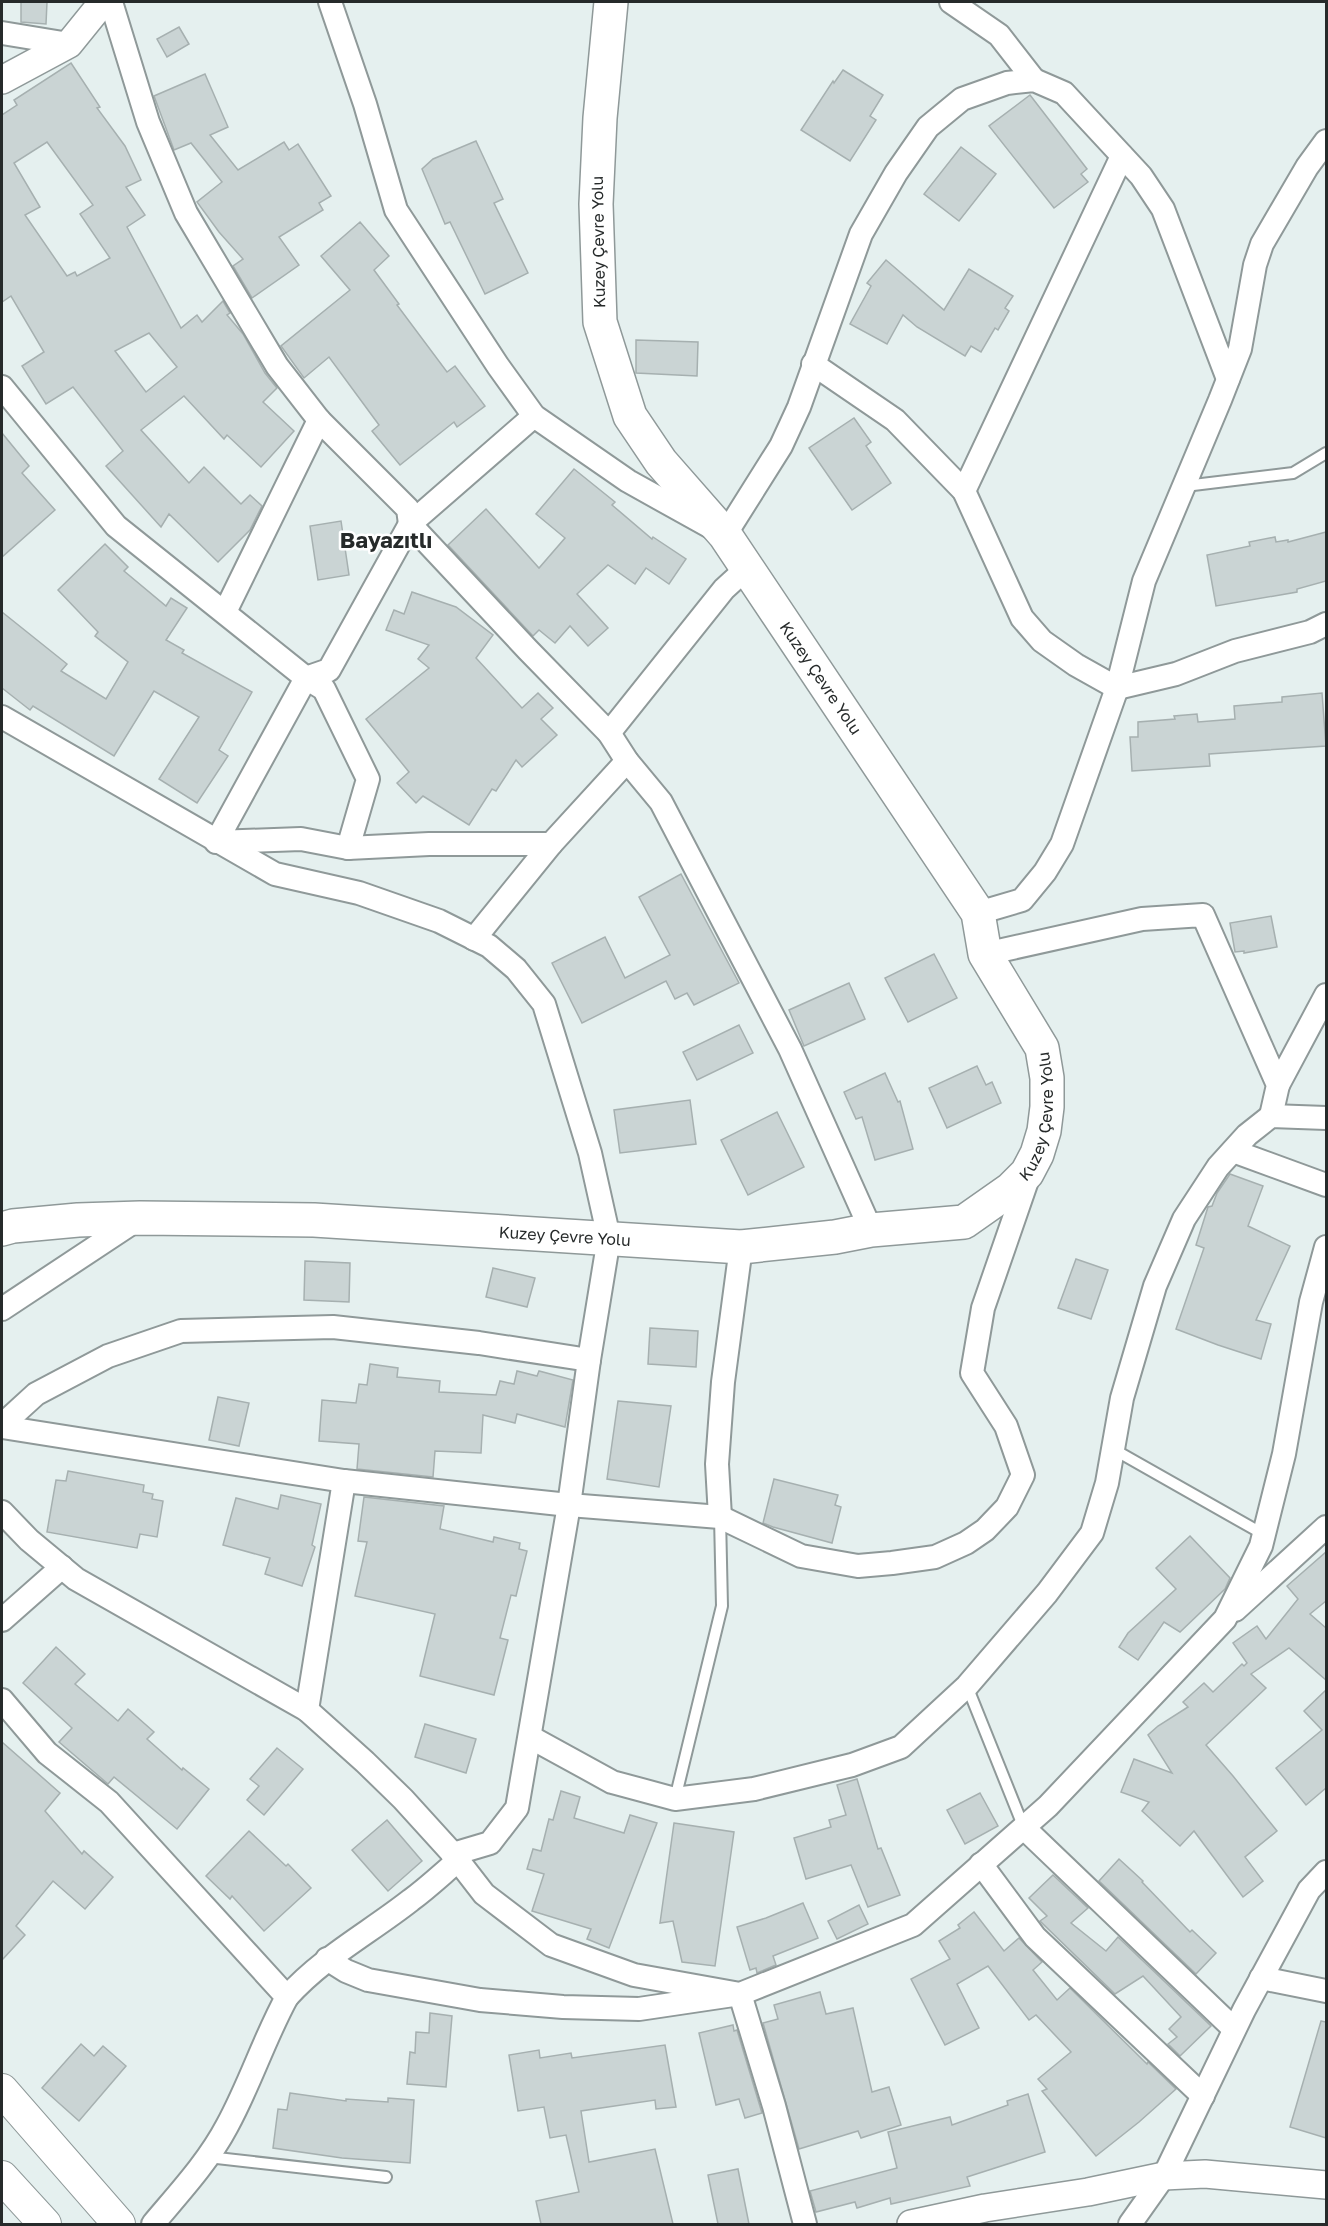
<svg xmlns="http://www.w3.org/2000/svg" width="1328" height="2226" viewBox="0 0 1328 2226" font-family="'Golos Text',sans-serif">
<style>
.building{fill:#cad4d4;stroke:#a6b0b0;stroke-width:1.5;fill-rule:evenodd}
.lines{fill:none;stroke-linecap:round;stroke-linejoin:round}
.service-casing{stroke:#8f9999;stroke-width:14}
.minor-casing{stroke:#8f9999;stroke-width:26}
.tertiary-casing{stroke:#8f9999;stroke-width:30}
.secondary-casing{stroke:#8f9999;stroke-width:34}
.primary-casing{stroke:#8f9999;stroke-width:36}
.service{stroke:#fff;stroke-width:10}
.minor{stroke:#fff;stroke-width:22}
.tertiary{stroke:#fff;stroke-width:27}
.secondary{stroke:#fff;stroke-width:32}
.primary{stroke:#fff;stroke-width:33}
.labels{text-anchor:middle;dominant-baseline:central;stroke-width:5;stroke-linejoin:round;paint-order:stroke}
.street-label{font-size:16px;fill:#262a2a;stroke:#fff}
.district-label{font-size:22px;font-weight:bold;fill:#262a2a;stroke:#fff}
</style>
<rect width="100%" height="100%" fill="#e5f0ef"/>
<!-- building -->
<g class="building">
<path d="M 21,2 L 47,2 L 46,24 L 21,22 Z"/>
<path d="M 179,27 L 189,44 L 167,57 L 157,39 Z"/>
<path d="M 71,63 L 100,107 L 97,108 L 125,146 L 141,180 L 126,187 L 145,215 L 127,227 L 181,328 L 197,315 L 202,322 L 223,301 L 230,313 L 227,315 L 243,334 L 265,373 L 277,388 L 263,402 L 294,431 L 261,467 L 227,435 L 224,439 L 184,396 L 141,430 L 189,483 L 204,467 L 241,504 L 250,495 L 262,506 L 250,530 L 218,562 L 169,514 L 161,527 L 106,466 L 123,451 L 73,387 L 46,404 L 22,366 L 44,352 L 11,296 L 2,302 L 2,115 L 17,105 L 14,100 ZM 47,142 L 93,205 L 80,214 L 110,258 L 77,276 L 75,272 L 67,276 L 25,215 L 40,207 L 14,163 ZM 149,333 L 177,367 L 146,392 L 115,351 Z"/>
<path d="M 843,70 L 883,95 L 870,116 L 876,120 L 850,161 L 801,130 L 833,81 L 834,83 Z"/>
<path d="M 205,74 L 228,127 L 210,135 L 238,170 L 284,142 L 289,150 L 298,144 L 331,196 L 319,203 L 323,210 L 279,237 L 299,265 L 252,298 L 233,266 L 243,259 L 219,232 L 197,202 L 222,182 L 191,143 L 174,150 L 154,96 Z"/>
<path d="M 1030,95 L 1087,169 L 1081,174 L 1088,182 L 1054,208 L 989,126 Z"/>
<path d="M 476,141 L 503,199 L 494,203 L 528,273 L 485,294 L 450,222 L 445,224 L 422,169 L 433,159 Z"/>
<path d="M 961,147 L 996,174 L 959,221 L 924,194 Z"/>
<path d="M 360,222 L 389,256 L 374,270 L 399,304 L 397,305 L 447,372 L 455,366 L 485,406 L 457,427 L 454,422 L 400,465 L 372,431 L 379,425 L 329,357 L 304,378 L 281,346 L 350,290 L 321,256 Z"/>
<path d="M 886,260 L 944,310 L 969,269 L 1013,296 L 1005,308 L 1009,311 L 998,330 L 995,328 L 981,352 L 971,346 L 965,356 L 917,327 L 903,315 L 887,344 L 850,324 L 871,286 L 867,283 Z"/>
<path d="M 636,340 L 698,342 L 697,376 L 636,373 Z"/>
<path d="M 854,418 L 871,442 L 866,446 L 891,483 L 852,510 L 809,448 Z"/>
<path d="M 2,433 L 29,466 L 22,473 L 55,510 L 2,557 Z"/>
<path d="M 574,469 L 615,502 L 612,505 L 652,539 L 653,537 L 686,559 L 669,584 L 646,568 L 635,584 L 608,565 L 577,594 L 608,628 L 588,646 L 570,626 L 555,643 L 539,630 L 533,636 L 448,545 L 486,509 L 539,568 L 565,538 L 536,514 Z"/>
<path d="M 341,521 L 349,575 L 318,580 L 310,526 Z"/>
<path d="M 1326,532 L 1326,581 L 1297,589 L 1297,592 L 1216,606 L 1207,555 L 1250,546 L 1249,542 L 1275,537 L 1276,542 L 1288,540 L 1288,542 Z"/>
<path d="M 105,544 L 128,567 L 124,571 L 166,606 L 171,598 L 187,608 L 166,640 L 184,650 L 182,653 L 252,692 L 219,750 L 228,756 L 197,803 L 159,779 L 199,717 L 154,691 L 114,756 L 33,706 L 30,710 L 2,688 L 2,612 L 67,664 L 61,671 L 106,699 L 128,662 L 95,636 L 98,632 L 58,590 Z"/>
<path d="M 412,592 L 456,607 L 493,635 L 476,658 L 522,708 L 538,693 L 553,708 L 541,719 L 557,735 L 522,767 L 516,760 L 496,791 L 492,789 L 469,825 L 423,796 L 416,803 L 397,783 L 409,772 L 366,719 L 429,668 L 418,659 L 429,645 L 386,630 L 394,610 L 404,614 Z"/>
<path d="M 1322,693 L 1326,746 L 1209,754 L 1210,766 L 1132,771 L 1130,737 L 1138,737 L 1138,722 L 1175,719 L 1174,716 L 1197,714 L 1198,722 L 1235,719 L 1234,706 L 1282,702 L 1282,697 Z"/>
<path d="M 681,874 L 739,983 L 694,1005 L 687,993 L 675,999 L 666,981 L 582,1023 L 552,963 L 605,937 L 625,978 L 670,955 L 639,897 Z"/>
<path d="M 1271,916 L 1277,947 L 1244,953 L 1244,951 L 1235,952 L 1230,923 Z"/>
<path d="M 934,954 L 957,998 L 908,1022 L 885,978 Z"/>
<path d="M 849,983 L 865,1019 L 804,1046 L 789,1010 Z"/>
<path d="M 739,1025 L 753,1053 L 697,1080 L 683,1052 Z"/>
<path d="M 977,1066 L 986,1085 L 992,1082 L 1001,1103 L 947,1128 L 929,1088 Z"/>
<path d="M 885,1073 L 898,1102 L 900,1101 L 913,1149 L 875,1160 L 862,1117 L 856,1119 L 844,1092 Z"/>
<path d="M 690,1100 L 696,1144 L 620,1153 L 614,1110 Z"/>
<path d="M 777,1112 L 804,1167 L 748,1195 L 721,1140 Z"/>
<path d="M 1230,1174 L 1263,1186 L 1248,1226 L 1290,1246 L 1256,1320 L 1271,1324 L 1261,1359 L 1218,1345 L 1176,1329 L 1204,1248 L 1196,1245 L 1208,1207 L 1212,1206 L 1217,1193 Z"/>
<path d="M 1076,1259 L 1108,1270 L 1091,1319 L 1058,1308 Z"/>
<path d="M 305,1261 L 350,1263 L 349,1302 L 304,1300 Z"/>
<path d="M 493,1268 L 535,1278 L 527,1307 L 486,1297 Z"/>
<path d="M 650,1328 L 698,1331 L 696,1367 L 648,1364 Z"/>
<path d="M 370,1364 L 398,1368 L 397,1377 L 440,1381 L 439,1392 L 496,1395 L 500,1381 L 514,1384 L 517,1371 L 537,1376 L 539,1371 L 573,1380 L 565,1427 L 517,1414 L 515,1423 L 483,1415 L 481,1453 L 435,1451 L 433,1477 L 357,1469 L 359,1444 L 319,1441 L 322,1400 L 356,1403 L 359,1384 L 367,1385 Z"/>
<path d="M 218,1397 L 249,1403 L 239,1446 L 209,1440 Z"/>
<path d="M 618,1401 L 671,1406 L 659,1487 L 607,1479 Z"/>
<path d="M 68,1471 L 144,1485 L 143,1492 L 153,1494 L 152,1499 L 163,1501 L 157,1537 L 140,1534 L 137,1548 L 47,1532 L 56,1480 L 66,1481 Z"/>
<path d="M 774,1479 L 838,1495 L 835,1505 L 841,1507 L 832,1543 L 773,1527 L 763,1523 Z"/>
<path d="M 281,1495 L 321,1504 L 312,1545 L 315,1547 L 302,1586 L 265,1574 L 270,1558 L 223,1545 L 236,1498 L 278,1509 Z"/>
<path d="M 364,1497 L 444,1506 L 440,1529 L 493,1542 L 494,1537 L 520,1543 L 519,1549 L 527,1551 L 516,1596 L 511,1595 L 500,1638 L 508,1640 L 494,1695 L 420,1676 L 435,1614 L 355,1596 L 367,1542 L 358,1541 Z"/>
<path d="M 1190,1536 L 1230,1578 L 1225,1589 L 1180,1632 L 1164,1622 L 1138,1660 L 1119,1647 L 1128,1633 L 1176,1589 L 1156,1568 Z"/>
<path d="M 1326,1552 L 1326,1601 L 1310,1614 L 1326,1628 L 1326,1680 L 1289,1648 L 1251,1674 L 1266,1688 L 1206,1745 L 1233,1776 L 1277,1831 L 1245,1857 L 1263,1881 L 1243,1897 L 1194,1831 L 1180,1846 L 1142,1811 L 1149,1802 L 1121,1792 L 1134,1759 L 1172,1773 L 1148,1735 L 1158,1726 L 1188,1707 L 1183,1702 L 1204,1683 L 1213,1692 L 1242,1664 L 1244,1666 L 1247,1663 L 1233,1643 L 1257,1626 L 1266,1639 L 1298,1599 L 1287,1586 Z"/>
<path d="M 56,1647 L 85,1674 L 75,1684 L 118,1721 L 128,1709 L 154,1732 L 147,1739 L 182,1770 L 183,1768 L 209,1789 L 177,1829 L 114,1777 L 108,1784 L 59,1742 L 72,1728 L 23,1683 Z"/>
<path d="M 1326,1690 L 1326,1788 L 1306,1805 L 1276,1768 L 1322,1730 L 1304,1711 Z"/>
<path d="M 425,1724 L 476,1739 L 466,1773 L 415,1757 Z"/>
<path d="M 2,1742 L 60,1793 L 45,1811 L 82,1854 L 84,1851 L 113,1877 L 85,1909 L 53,1881 L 16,1926 L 25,1935 L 2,1960 Z"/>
<path d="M 277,1748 L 303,1769 L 264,1815 L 247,1800 L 259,1786 L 250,1779 Z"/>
<path d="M 857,1779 L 878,1849 L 881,1848 L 900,1895 L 868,1907 L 851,1865 L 806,1879 L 794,1838 L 831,1827 L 829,1820 L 846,1815 L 837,1785 Z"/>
<path d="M 561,1791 L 580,1797 L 574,1818 L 624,1833 L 630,1815 L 657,1823 L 609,1948 L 587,1939 L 591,1929 L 532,1911 L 544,1874 L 527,1869 L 533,1849 L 541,1851 L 549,1819 L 553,1820 Z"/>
<path d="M 980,1793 L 998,1826 L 965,1844 L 947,1810 Z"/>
<path d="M 387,1820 L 422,1861 L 388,1891 L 352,1850 Z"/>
<path d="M 674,1823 L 734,1832 L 715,1966 L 682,1962 L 673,1921 L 660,1923 Z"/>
<path d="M 249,1831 L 286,1866 L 288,1864 L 311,1888 L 264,1931 L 232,1896 L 230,1899 L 206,1876 Z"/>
<path d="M 1119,1859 L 1143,1881 L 1142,1882 L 1190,1932 L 1192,1930 L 1216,1953 L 1196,1974 L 1099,1881 Z"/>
<path d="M 1053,1875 L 1088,1908 L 1071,1923 L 1106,1951 L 1118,1937 L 1211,2026 L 1180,2056 L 1168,2044 L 1177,2037 L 1169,2029 L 1181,2017 L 1143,1976 L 1115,1994 L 1040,1921 L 1047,1916 L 1029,1898 Z"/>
<path d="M 803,1903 L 818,1938 L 773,1956 L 776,1965 L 757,1973 L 756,1968 L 750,1970 L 737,1927 L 766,1918 Z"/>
<path d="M 859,1905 L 868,1924 L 837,1939 L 828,1921 Z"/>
<path d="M 974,1912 L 1004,1951 L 1019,1938 L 1042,1962 L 1033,1970 L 1057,2000 L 1070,1988 L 1147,2064 L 1148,2062 L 1176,2089 L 1139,2122 L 1096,2156 L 1042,2091 L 1047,2089 L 1038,2079 L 1071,2052 L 1036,2015 L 1029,2020 L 988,1966 L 957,1984 L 979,2028 L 945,2045 L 911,1979 L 950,1959 L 939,1941 L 960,1928 L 958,1925 Z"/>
<path d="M 820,1992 L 826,2014 L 853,2008 L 872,2092 L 889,2087 L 901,2125 L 861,2138 L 858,2131 L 799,2149 L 763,2023 L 778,2019 L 774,2005 Z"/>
<path d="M 430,2013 L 452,2016 L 446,2087 L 407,2084 L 410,2052 L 415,2053 L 416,2032 L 429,2033 Z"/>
<path d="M 1321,2021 L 1326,2022 L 1326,2138 L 1290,2127 Z"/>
<path d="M 733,2025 L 734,2031 L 737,2030 L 762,2113 L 745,2118 L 739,2099 L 716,2105 L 699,2033 Z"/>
<path d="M 81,2044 L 94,2056 L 103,2046 L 126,2066 L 79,2121 L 42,2088 Z"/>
<path d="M 665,2045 L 676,2107 L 656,2109 L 655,2100 L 581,2111 L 589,2162 L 655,2149 L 673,2224 L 541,2224 L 536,2201 L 579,2192 L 566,2135 L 550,2138 L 544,2107 L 518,2111 L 509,2055 L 539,2050 L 540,2058 L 571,2053 L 572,2058 Z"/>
<path d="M 290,2093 L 346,2101 L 346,2099 L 388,2102 L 388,2098 L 414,2100 L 410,2163 L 342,2158 L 273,2148 L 278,2109 L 287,2110 Z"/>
<path d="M 1028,2094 L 1045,2152 L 967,2177 L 970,2186 L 891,2204 L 890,2198 L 857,2208 L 855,2202 L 816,2212 L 810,2191 L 897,2168 L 888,2132 L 950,2117 L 952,2125 L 1008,2105 L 1007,2101 Z"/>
<path d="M 738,2169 L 749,2224 L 718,2224 L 708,2175 Z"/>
</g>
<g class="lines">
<defs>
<g id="service">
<path d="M 1185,486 L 1293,473 L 1326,453"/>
<path d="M 1113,1449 L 1263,1534"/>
<path d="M 967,1686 L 1024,1828"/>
<path d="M 675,1799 L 722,1606 L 720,1517"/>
<path d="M 208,2157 L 386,2177"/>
</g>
<g id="minor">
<path d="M 111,2 L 148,122 L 186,213 L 277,366 L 319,420 L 408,509 L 410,524 L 528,650 L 609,733 L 627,761 L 661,802 L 790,1049 L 871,1230"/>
<path d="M 330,2 L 365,104 L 396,210 L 498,366 L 534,416 L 628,481 L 725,535 L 781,446 L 799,407 L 861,234 L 896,173 L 928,127 L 962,99 L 1007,83 L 1034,80 L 1064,93 L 1141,176 L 1163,209 L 1228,379"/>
<path d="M 951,2 L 999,35 L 1034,80"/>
<path d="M 2,33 L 69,44"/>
<path d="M 813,364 L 895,420 L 964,491 L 1022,618 L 1042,641 L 1076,665 L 1117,688 L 1176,674 L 1235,651 L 1310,632 L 1326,624"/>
<path d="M 2,387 L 116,526 L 306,678 L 324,689 L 368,779 L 348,848"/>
<path d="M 534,416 L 410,524 L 329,670 L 306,678 L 216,842 L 301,839 L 348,848 L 429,844 L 551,844 L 627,761"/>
<path d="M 964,491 L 1122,156"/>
<path d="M 225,612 L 319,420"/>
<path d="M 2,717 L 275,874 L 359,893 L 439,921 L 489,946 L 516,969 L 544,1004 L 590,1153 L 609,1238 L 589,1360 L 569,1505 L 517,1808 L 490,1843 L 453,1854 L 454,1864 C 440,1876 426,1889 411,1900 C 369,1933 323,1957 287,1997"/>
<path d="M 609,733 L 724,589 L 747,568"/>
<path d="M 978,913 L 1022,900 L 1045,872 L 1062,844 L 1117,688 L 1144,581 L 1220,400 L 1240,349 L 1255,265 L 1262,244 L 1307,167 L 1326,141"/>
<path d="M 474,939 L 551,844"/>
<path d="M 985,954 L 1142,919 L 1203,915 L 1278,1085 L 1271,1116"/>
<path d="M 1278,1085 L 1326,995"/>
<path d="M 1233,1151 L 1326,1185"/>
<path d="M 2,1309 L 138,1219"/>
<path d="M 2,1425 L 36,1394 L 108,1356 L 181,1331 L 333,1327 L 479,1343 L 589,1360"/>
<path d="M 2,1427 L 344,1481 L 569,1505 L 720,1517 L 801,1556 L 858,1566 L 892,1563 L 935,1557 L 966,1543 L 985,1530 L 1007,1507 L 1023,1475 L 1006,1426 L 972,1373 L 983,1308 L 1029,1175"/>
<path d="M 2,1512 L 29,1540 L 76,1579 L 307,1710 L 365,1762 L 403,1799 L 453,1854 L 484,1894 L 551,1945 L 634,1975 L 740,1994 L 913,1925 L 1048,1806 L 1225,1619 L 1261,1546 L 1284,1454 L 1311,1302 L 1326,1247"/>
<path d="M 720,1517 L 717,1464 L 723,1382 L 741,1247"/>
<path d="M 1235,1610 L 1326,1527"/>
<path d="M 2,1620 L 62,1567"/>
<path d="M 2,1700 L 47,1753 L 109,1802 L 287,1997 C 264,2039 250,2084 227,2126 C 208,2162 179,2193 153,2224"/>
<path d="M 307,1710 L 344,1481"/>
<path d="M 530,1737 L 612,1782 L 675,1799 L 754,1789 L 852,1765 L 901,1747 L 967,1686 L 1047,1593 L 1092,1533 L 1107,1483 L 1122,1398 L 1155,1286 L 1184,1219 L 1218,1167 L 1247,1135 L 1271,1116 L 1326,1118"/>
<path d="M 1024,1828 L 1234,2029"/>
<path d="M 981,1864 L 1035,1937 L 1203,2096"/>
<path d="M 327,1959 L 346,1971 L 368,1980 L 480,2000 L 563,2007 L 639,2009 L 740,1994 L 774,2106 L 805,2224"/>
<path d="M 1261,1978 L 1326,1991"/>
<path d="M 1130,2224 L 1164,2176 L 1244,2010 L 1309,1890 L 1326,1872"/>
</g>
<g id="tertiary">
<path d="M 2,80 L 69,44 L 103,2"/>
<path d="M 911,2224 L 985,2208 L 1088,2192 L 1164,2176 L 1205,2174 L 1326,2185"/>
</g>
<g id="secondary">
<path d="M 2,2090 L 119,2224"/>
<path d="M 2,2177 L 45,2224"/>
</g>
<g id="primary">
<path id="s1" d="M 2,1229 L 13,1226 L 78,1220 L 140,1218 L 314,1220 L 741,1247 L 835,1237 L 871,1230 L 964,1222 L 1011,1189 L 1027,1173 L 1037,1154 L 1044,1131 L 1047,1107 L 1047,1078 L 1042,1048 L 985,954 L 978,913 L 725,535 L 661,462 L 630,416 L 600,322 L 596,204 L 600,118 L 611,2"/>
</g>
</defs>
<!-- service casing -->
<use href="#service" class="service-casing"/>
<!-- minor casing -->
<use href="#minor" class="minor-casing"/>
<!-- tertiary casing -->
<use href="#tertiary" class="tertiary-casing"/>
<!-- secondary casing -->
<use href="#secondary" class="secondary-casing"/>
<!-- primary casing -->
<use href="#primary" class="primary-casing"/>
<!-- service -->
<use href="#service" class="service"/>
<!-- minor -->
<use href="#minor" class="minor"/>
<!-- tertiary -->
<use href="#tertiary" class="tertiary"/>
<!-- secondary -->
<use href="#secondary" class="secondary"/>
<!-- primary -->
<use href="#primary" class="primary"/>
</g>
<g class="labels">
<!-- street labels -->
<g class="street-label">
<text transform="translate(598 242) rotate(-91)">Kuzey Çevre Yolu</text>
<text transform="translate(821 678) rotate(56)">Kuzey Çevre Yolu</text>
<text stroke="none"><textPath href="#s1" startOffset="1104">Kuzey Çevre Yolu</textPath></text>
<text stroke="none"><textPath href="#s1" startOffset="564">Kuzey Çevre Yolu</textPath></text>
</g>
<!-- district labels -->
<g class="district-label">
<text x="386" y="539">Bayazıtlı</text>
</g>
</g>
<!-- border -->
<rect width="1328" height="2226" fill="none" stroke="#262a2a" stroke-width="6"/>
</svg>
